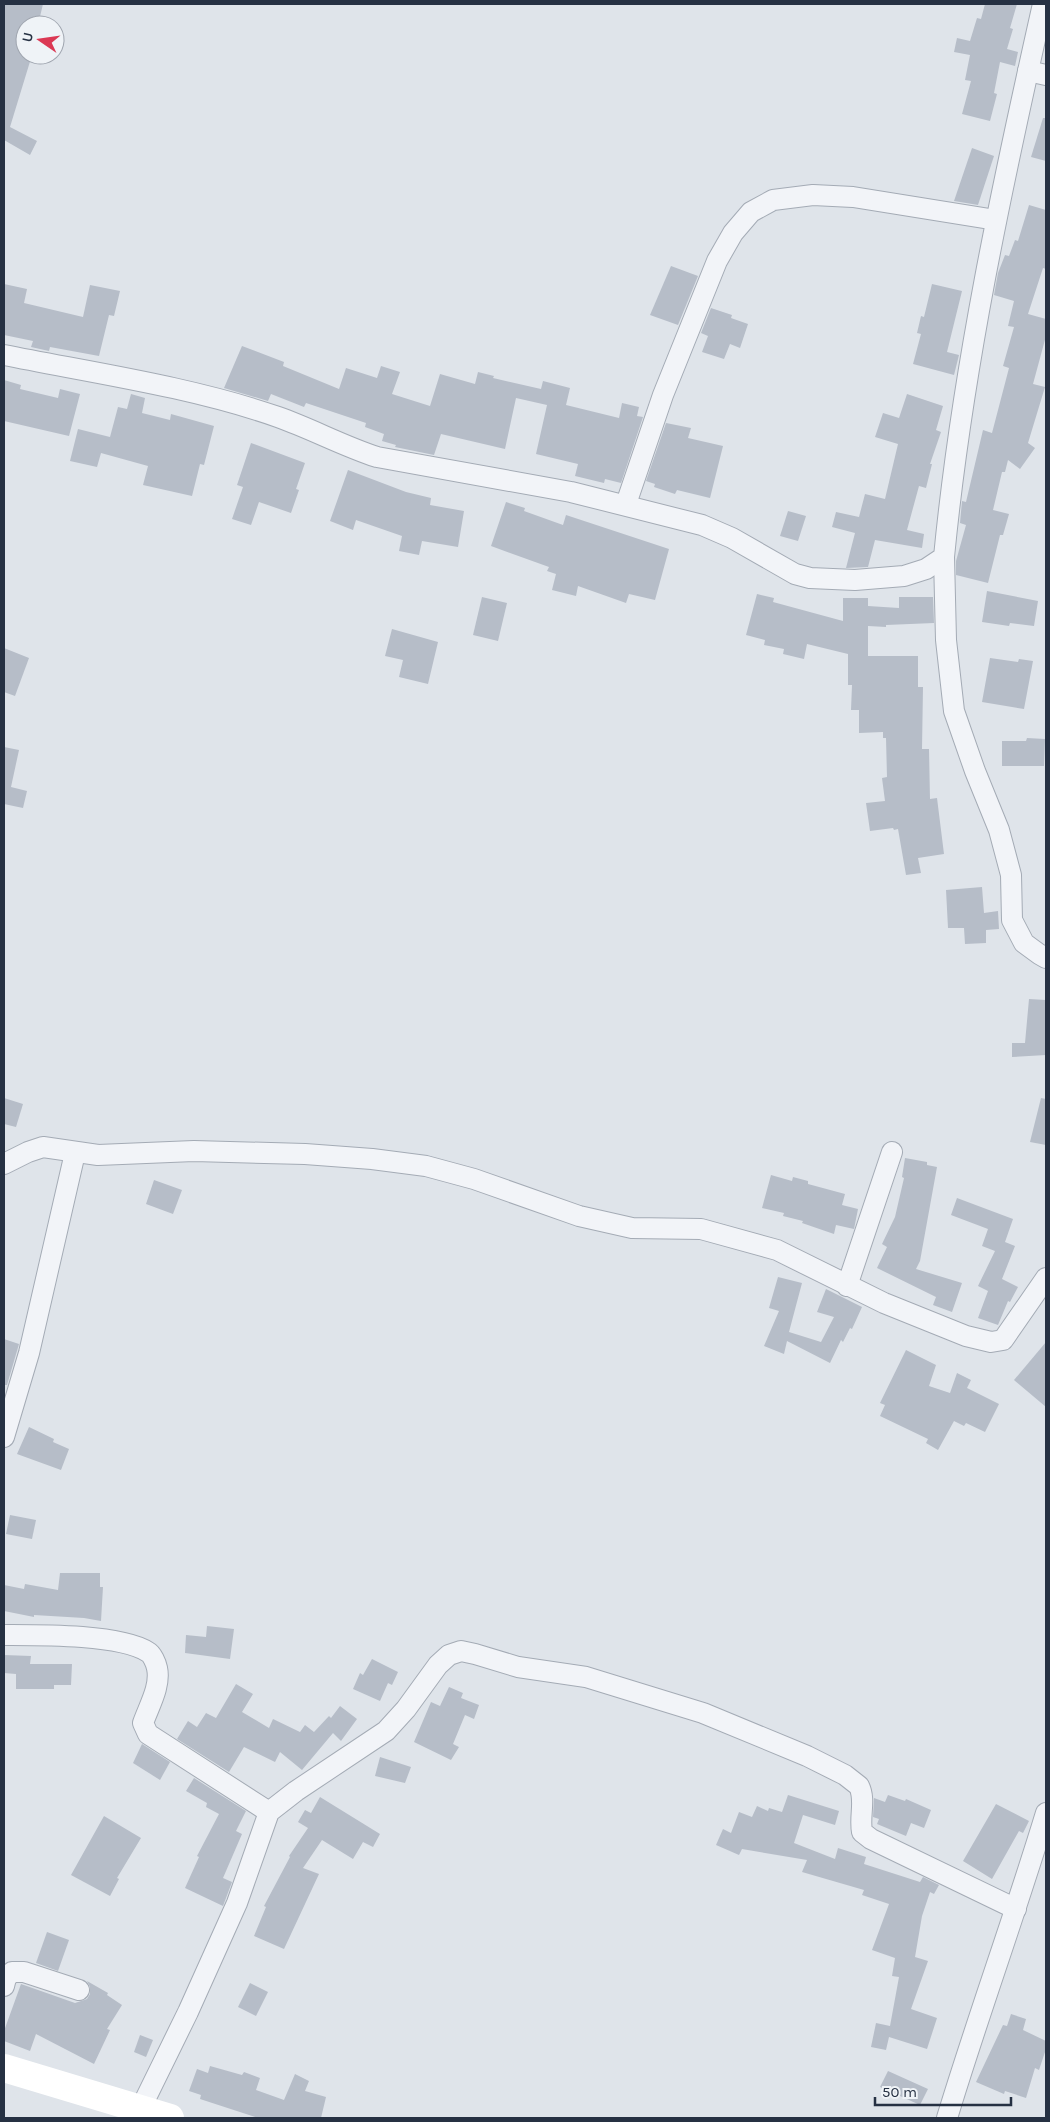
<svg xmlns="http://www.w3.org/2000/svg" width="1050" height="2122" viewBox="0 0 1050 2122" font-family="Karla,sans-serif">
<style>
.building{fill:#b6bdc8}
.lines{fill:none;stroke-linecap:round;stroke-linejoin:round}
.minor-casing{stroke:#a4abb5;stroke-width:22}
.minor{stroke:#f2f4f8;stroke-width:20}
.secondary{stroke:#fff;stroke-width:28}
</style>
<rect width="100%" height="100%" fill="#dfe4ea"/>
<!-- building -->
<g class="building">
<path d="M 4,4 L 43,4 L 38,25 L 25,25 L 25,55 L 32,55 L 10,127 L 37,141 L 30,155 L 4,140 Z"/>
<path d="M 985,4 L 1017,4 L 1010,28 L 1013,29 L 1007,49 L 1018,52 L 1015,66 L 1000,62 L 994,93 L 997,94 L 990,121 L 962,114 L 971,81 L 965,80 L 970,55 L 954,52 L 957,38 L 970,41 L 977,18 L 981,19 Z"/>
<path d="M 1043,118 L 1046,118 L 1046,161 L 1031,157 Z"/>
<path d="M 972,148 L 994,156 L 978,205 L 954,201 Z"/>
<path d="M 1029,205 L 1046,210 L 1046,269 L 1043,268 L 1028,314 L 1046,319 L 1046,336 L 1033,384 L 1045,387 L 1028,443 L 1035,448 L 1020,469 L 1008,460 L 1005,472 L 1002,472 L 993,510 L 1009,514 L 1003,535 L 1000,535 L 988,583 L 956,575 L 956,561 L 966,525 L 960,523 L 962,501 L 966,502 L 983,430 L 992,433 L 1009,368 L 1003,366 L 1014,327 L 1008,326 L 1014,301 L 994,295 L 998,273 L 1005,255 L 1009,256 L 1015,240 L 1018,241 Z"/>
<path d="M 671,266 L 698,276 L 678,325 L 650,315 Z"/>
<path d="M 4,284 L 27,289 L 24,303 L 83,317 L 90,285 L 120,291 L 114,316 L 109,315 L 99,356 L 50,347 L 49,351 L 31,347 L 33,341 L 4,335 Z"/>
<path d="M 932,284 L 962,291 L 947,352 L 959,355 L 954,375 L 913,364 L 921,334 L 917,333 L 921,316 L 924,317 Z"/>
<path d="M 711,308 L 732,315 L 731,318 L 748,324 L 740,348 L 730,344 L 724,359 L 702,352 L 708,336 L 701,333 Z"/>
<path d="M 242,346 L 284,362 L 283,366 L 339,389 L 346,368 L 377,378 L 381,366 L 400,372 L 392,394 L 430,406 L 440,374 L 475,384 L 478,372 L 494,376 L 493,378 L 541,389 L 543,381 L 570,388 L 566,405 L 619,418 L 622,403 L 639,407 L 637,416 L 643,417 L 621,483 L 605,479 L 604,483 L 575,476 L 578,464 L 536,454 L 547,405 L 516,398 L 505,449 L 441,434 L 434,455 L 395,447 L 396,445 L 382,441 L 384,434 L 365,427 L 366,423 L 306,403 L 304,407 L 271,394 L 268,401 L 224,388 Z"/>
<path d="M 4,380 L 21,385 L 20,389 L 58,398 L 60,389 L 80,394 L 69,436 L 4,421 Z"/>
<path d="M 131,394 L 145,398 L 142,413 L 170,420 L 171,414 L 214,426 L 204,465 L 200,464 L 192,496 L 143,485 L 148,466 L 101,453 L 97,467 L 70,461 L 78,429 L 110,437 L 118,407 L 127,409 Z"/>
<path d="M 907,394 L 943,406 L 936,430 L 941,432 L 930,464 L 932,464 L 926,488 L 919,486 L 907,530 L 924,534 L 922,548 L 875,540 L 868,567 L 846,568 L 855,533 L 832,527 L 836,512 L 859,517 L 865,494 L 885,499 L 898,444 L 875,437 L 883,413 L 899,418 Z"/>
<path d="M 666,423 L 691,428 L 688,438 L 723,446 L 710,498 L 677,490 L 675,494 L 654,487 L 655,484 L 646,481 Z"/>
<path d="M 251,443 L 305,463 L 296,489 L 299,490 L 291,513 L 259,502 L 251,525 L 232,519 L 243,487 L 237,485 Z"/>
<path d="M 348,470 L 406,492 L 431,498 L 430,505 L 464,511 L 458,547 L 422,541 L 419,555 L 399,551 L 402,536 L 356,520 L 353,530 L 330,521 Z"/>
<path d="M 506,502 L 525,508 L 524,511 L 563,525 L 566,515 L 669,549 L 655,600 L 629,594 L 626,603 L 578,586 L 576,596 L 552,590 L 556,574 L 547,571 L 549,567 L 491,546 Z"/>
<path d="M 788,511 L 806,516 L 798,541 L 780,536 Z"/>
<path d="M 987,591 L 1038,601 L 1034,626 L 1010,623 L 1009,626 L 982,622 Z"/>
<path d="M 757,594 L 774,598 L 773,602 L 843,621 L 843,598 L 868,598 L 868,606 L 899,608 L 899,597 L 933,597 L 934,623 L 886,625 L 886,627 L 868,626 L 868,656 L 918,656 L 918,687 L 923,687 L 922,749 L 929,749 L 930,799 L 937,798 L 944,854 L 918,858 L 921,873 L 906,875 L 898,829 L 894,830 L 893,828 L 870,831 L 866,803 L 885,801 L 882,778 L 887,777 L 886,738 L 883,738 L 883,732 L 859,733 L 859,710 L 851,710 L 852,685 L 848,685 L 848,654 L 807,644 L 804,659 L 783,654 L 784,649 L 764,645 L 765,640 L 746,635 Z"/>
<path d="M 482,597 L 507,603 L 498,641 L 473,635 Z"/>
<path d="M 392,629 L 438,642 L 428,684 L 399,677 L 403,660 L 385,656 Z"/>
<path d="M 4,648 L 29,658 L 15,696 L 4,692 Z"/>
<path d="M 990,658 L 1018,662 L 1019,659 L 1033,661 L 1024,709 L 982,702 Z"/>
<path d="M 1027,738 L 1045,739 L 1044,766 L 1002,766 L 1002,741 L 1026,741 Z"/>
<path d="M 4,747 L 19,750 L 11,787 L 27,791 L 23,808 L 4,804 Z"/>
<path d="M 982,887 L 984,913 L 998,911 L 999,929 L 986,930 L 986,943 L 965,944 L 964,928 L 948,928 L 946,890 Z"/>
<path d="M 1029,999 L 1046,1000 L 1046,1055 L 1012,1057 L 1012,1043 L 1025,1043 Z"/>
<path d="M 4,1098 L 23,1104 L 16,1127 L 4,1124 Z"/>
<path d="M 1041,1098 L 1046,1099 L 1046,1145 L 1030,1142 Z"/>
<path d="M 905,1158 L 927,1162 L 927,1165 L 937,1167 L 920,1261 L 916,1269 L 962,1283 L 952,1312 L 933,1305 L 936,1297 L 877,1268 L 887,1247 L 882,1244 L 895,1217 L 904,1178 L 902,1177 Z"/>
<path d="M 771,1175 L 792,1181 L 793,1177 L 808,1181 L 808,1184 L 845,1194 L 842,1205 L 858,1209 L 854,1229 L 836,1225 L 834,1234 L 802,1223 L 803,1221 L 783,1216 L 784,1213 L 762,1208 Z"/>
<path d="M 154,1180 L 182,1190 L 173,1214 L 146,1204 Z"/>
<path d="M 957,1198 L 1013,1219 L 1005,1242 L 1015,1246 L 1002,1279 L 1018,1287 L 1010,1302 L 1008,1301 L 998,1325 L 978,1318 L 988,1291 L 978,1286 L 995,1251 L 982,1246 L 988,1229 L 951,1215 Z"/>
<path d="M 778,1277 L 802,1283 L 789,1332 L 821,1342 L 834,1317 L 817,1312 L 826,1289 L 862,1307 L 852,1329 L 850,1328 L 843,1342 L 841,1340 L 830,1363 L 787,1341 L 784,1354 L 764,1346 L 779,1311 L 769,1308 Z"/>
<path d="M 4,1339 L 19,1344 L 7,1385 L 4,1385 Z"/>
<path d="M 1046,1342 L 1046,1407 L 1014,1380 Z"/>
<path d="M 906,1350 L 936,1365 L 929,1386 L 950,1393 L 957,1373 L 971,1380 L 967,1388 L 999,1404 L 985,1432 L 966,1423 L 964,1426 L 954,1421 L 938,1450 L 926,1443 L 928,1439 L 880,1416 L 885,1405 L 880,1403 Z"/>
<path d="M 29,1427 L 54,1439 L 53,1442 L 69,1449 L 61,1470 L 17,1454 Z"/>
<path d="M 10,1515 L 36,1520 L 32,1539 L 6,1534 Z"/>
<path d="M 60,1573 L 100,1573 L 100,1587 L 103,1587 L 101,1621 L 84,1618 L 34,1615 L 34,1617 L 4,1611 L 4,1585 L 24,1589 L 25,1584 L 58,1590 Z"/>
<path d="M 207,1626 L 234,1629 L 230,1659 L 185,1653 L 186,1635 L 206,1637 Z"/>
<path d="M 4,1655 L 31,1656 L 30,1664 L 72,1664 L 71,1685 L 54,1685 L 54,1689 L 16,1689 L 16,1674 L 4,1673 Z"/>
<path d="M 372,1659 L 398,1672 L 392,1685 L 388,1683 L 380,1701 L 353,1689 L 360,1673 L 363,1675 Z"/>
<path d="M 236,1684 L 253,1694 L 242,1712 L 269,1728 L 273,1719 L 300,1732 L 305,1725 L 314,1732 L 329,1716 L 331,1718 L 340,1706 L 357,1719 L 341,1741 L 333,1733 L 302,1770 L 280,1752 L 275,1762 L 244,1747 L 229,1772 L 177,1739 L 188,1721 L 197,1727 L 206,1713 L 216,1718 Z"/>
<path d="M 449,1687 L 463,1693 L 461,1698 L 479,1705 L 474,1719 L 465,1715 L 453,1744 L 459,1747 L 451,1760 L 414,1742 L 431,1702 L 440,1706 Z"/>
<path d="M 142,1744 L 170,1762 L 160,1780 L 133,1763 Z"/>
<path d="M 380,1757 L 411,1767 L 405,1783 L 375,1776 Z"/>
<path d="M 194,1778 L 246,1811 L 236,1831 L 242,1834 L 223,1878 L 232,1882 L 223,1906 L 185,1888 L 199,1857 L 197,1856 L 219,1814 L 206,1807 L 207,1803 L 186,1791 Z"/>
<path d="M 788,1795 L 839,1811 L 835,1825 L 803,1815 L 794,1843 L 835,1859 L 838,1848 L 866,1857 L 864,1864 L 920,1882 L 923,1877 L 939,1885 L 934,1894 L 930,1892 L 922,1916 L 915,1957 L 928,1961 L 911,2009 L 937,2018 L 927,2049 L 889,2037 L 886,2050 L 871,2047 L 876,2023 L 890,2026 L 899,1977 L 892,1976 L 895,1958 L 872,1950 L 889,1904 L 862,1895 L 864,1890 L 802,1872 L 807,1860 L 742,1849 L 739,1855 L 716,1845 L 723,1829 L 731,1833 L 739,1812 L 752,1817 L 757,1806 L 768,1811 L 769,1808 L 782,1812 Z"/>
<path d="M 888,1795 L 905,1801 L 906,1799 L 931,1810 L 924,1828 L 911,1823 L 906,1836 L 877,1824 L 879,1819 L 873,1817 L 874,1798 L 885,1802 Z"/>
<path d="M 320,1797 L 380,1834 L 373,1847 L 363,1842 L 353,1859 L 322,1840 L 303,1868 L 319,1874 L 284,1949 L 254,1936 L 266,1907 L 264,1906 L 290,1857 L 289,1856 L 308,1828 L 298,1822 L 305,1810 L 311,1813 Z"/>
<path d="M 996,1804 L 1029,1821 L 1023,1833 L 1019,1831 L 992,1879 L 963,1861 Z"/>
<path d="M 104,1816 L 141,1838 L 117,1878 L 119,1879 L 110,1896 L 71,1875 Z"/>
<path d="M 47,1932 L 69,1940 L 58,1971 L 36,1963 Z"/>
<path d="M 87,1981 L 108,1993 L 107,1995 L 122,2005 L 107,2029 L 110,2030 L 94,2064 L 36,2034 L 30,2051 L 4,2041 L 4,2031 L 21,1984 L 75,2003 L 87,1999 L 90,1994 L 90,1987 Z"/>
<path d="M 250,1983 L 268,1992 L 256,2016 L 238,2007 Z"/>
<path d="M 1011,2014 L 1026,2019 L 1023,2030 L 1046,2041 L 1046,2049 L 1039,2070 L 1035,2068 L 1026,2098 L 1005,2091 L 1004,2094 L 976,2082 L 1003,2025 L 1007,2026 Z"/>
<path d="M 140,2035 L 153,2040 L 146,2057 L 134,2052 Z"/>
<path d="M 210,2066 L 242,2075 L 244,2072 L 260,2078 L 256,2090 L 284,2100 L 295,2074 L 309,2081 L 305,2091 L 326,2097 L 321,2118 L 258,2118 L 200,2099 L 201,2095 L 189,2091 L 197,2069 L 208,2073 Z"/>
<path d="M 888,2071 L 928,2089 L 920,2105 L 880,2087 Z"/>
</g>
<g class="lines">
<defs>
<g id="minor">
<path d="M 1028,71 L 1046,75"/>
<path d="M 4,355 C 94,373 192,387 278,417 C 312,429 343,446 377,457 L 571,492 L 702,525 L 732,538 L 795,574 L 810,578 L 855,580 L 904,576 L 926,569 L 944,557 C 962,371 1002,186 1043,4"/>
<path d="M 626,504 L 663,395 L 717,261 L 733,233 L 751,212 L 773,200 L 813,195 L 853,197 L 996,220"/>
<path d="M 944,557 L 946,640 L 954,711 L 975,771 L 999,830 L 1011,875 L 1012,920 L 1024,943 L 1039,954 L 1046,958"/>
<path d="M 4,1164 L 28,1152 L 43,1147 L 98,1155 L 194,1151 L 305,1154 L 372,1159 L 426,1166 L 474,1179 L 579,1216 L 632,1228 L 701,1229 L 777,1250 L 884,1303 L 966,1336 L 991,1342 L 1003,1340 L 1046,1278"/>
<path d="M 847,1286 L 892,1152"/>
<path d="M 4,1437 L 29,1353 L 75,1153"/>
<path d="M 4,1635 C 38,1635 120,1634 148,1652 C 152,1654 156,1663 157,1668 C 161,1686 149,1706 143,1723 L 148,1734 L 269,1812"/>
<path d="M 4,1986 L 6,1978 L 12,1972 L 24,1972 L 79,1990"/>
<path d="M 136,2118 L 188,2012 L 237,1903 L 269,1812 L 296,1791 L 386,1731 L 406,1709 L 438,1665 L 449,1655 L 461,1651 L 475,1654 L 518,1667 L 586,1677 L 703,1713 L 807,1756 L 845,1775 L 859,1786 C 866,1800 859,1816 862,1832 L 871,1839 L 1016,1909"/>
<path d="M 947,2118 C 978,2016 1015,1915 1046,1813"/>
</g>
</defs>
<!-- minor casing -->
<use href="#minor" class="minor-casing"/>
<!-- minor -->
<use href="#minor" class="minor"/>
<!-- secondary -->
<path class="secondary" d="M 4,2068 L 170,2118"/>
</g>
<!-- border -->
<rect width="1050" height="2122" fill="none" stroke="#263143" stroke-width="10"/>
<!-- north arrow -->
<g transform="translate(40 40) rotate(283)"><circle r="24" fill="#eff3f7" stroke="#9fa5af"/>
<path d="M0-4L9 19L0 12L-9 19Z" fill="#db3854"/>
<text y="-8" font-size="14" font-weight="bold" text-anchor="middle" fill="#263143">U</text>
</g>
<!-- scale -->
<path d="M875 2097v8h136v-8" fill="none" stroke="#263143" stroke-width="2.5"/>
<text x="882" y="2097" font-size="15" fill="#263143" stroke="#eff3f7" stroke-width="4" paint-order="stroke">50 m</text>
</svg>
